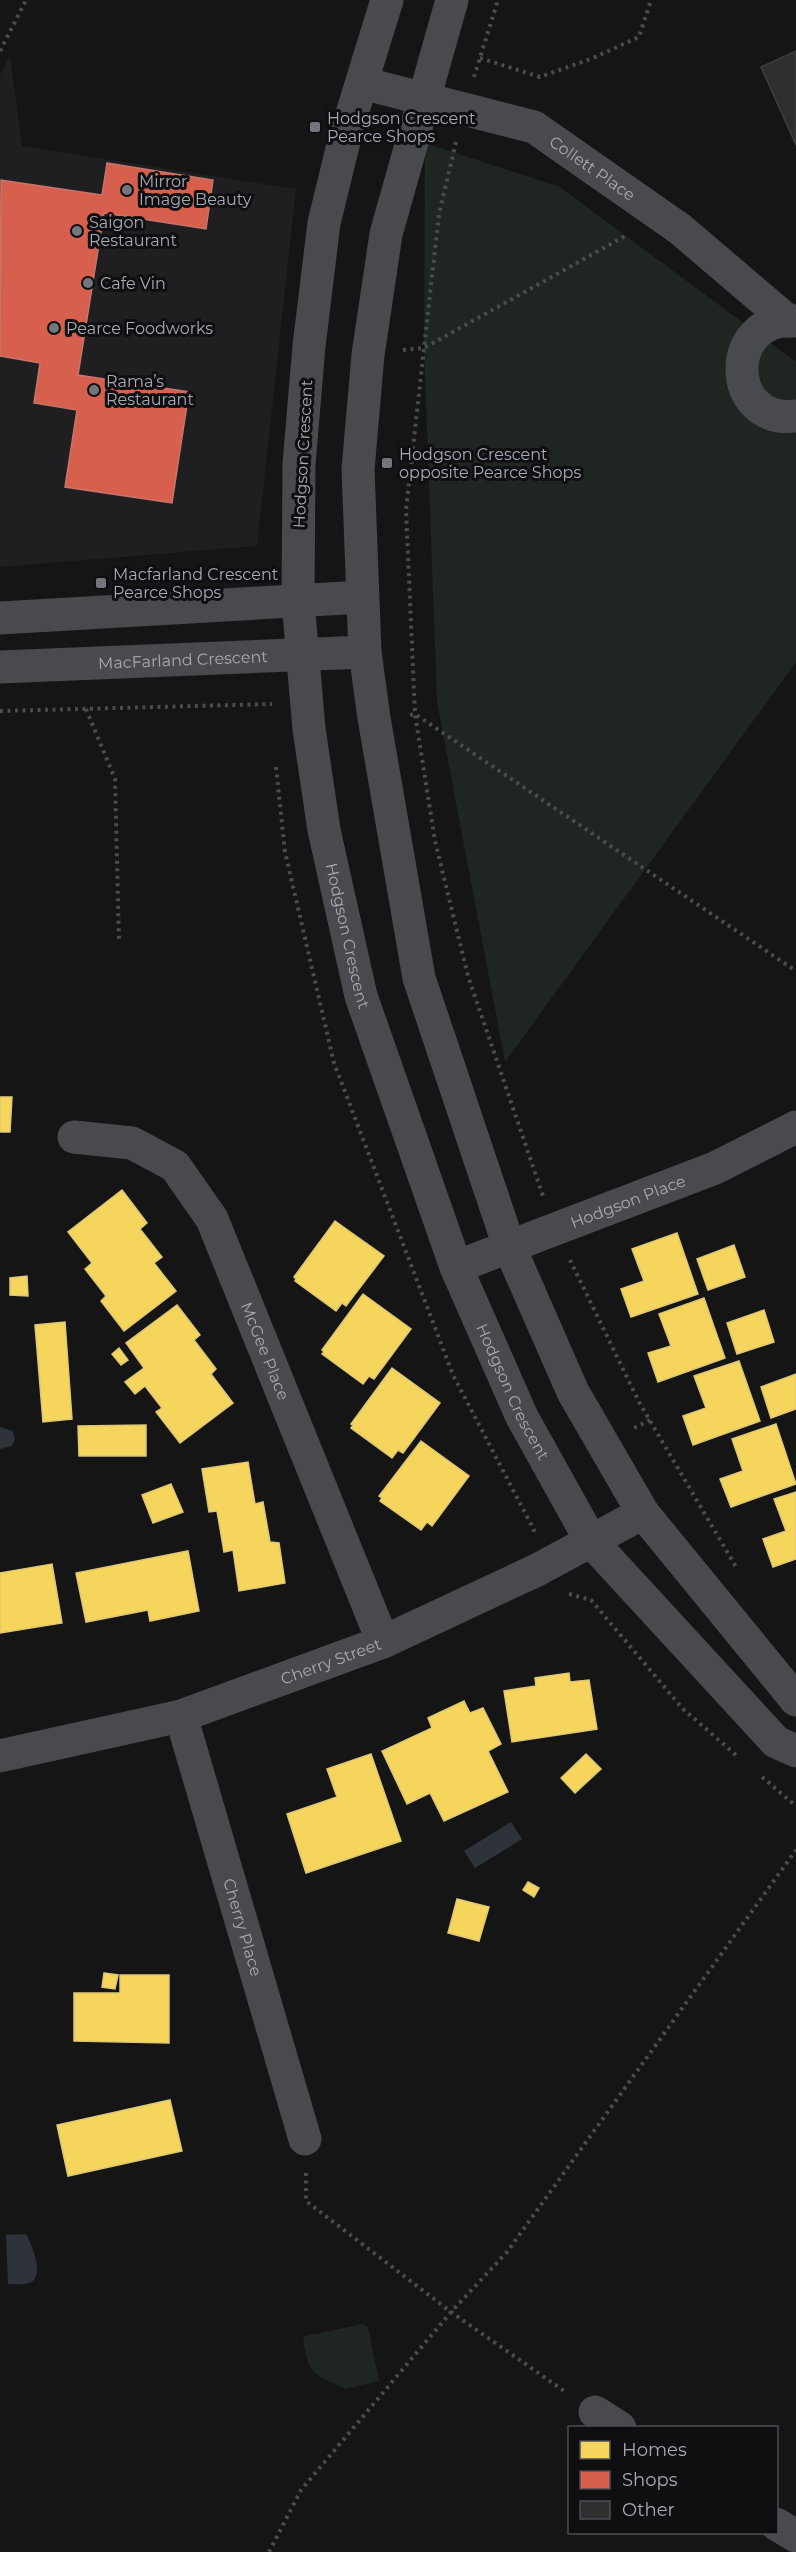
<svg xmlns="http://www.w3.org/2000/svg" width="796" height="2552" viewBox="0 0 796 2552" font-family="Montserrat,sans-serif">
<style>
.built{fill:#1f1f21}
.green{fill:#1f2520}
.water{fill:#2d3339}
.homes{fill:#f6d55c;stroke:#dec877;stroke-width:1.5}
.shops{fill:#d6604d;stroke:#c8766c;stroke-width:1.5}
.building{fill:#2f2f30;stroke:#3d3e41;stroke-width:1.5}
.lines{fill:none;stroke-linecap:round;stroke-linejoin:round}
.path{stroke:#4b4c4f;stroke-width:4;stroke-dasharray:3 4.5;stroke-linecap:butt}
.minor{stroke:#494a4e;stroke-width:33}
.tertiary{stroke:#494a4e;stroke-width:33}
.poi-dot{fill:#74767d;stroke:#0f0f11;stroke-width:2}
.labels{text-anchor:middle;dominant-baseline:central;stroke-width:6;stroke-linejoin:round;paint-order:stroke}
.poi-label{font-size:16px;fill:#a7aab5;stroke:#0f0f11;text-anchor:start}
.street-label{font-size:16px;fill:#a7aab5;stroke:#0f0f11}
</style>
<rect width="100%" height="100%" fill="#151515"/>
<!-- built -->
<path class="built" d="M 10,56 L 22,146 L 296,189 L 257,546 L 0,567 L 0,75 Z"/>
<!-- green -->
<g class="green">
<path d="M 425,143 L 560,187 L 796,362 L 796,662 L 505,1062 L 437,702 L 424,348 Z"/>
<path d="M 363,2324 L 368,2327 L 379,2381 L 346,2389 C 312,2372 310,2378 303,2340 L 305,2336 Z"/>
</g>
<!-- water -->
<g class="water">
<path d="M 0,1427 L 13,1431 L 15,1440 L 12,1446 L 0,1449 Z"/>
<path d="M 511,1822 L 522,1839 L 475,1868 L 464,1851 Z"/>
<path d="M 26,2234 C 32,2245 46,2278 29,2283 C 23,2285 14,2284 8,2284 L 6,2235 Z"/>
</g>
<!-- homes -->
<g class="homes">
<path d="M 0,1097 L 12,1097 L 10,1132 L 0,1132 Z"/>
<path d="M 122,1190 L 147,1223 L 140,1229 L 162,1257 L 154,1263 L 176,1291 L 124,1331 L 101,1301 L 106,1296 L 85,1269 L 92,1263 L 68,1232 Z"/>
<path d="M 335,1221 L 384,1256 L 346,1306 L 342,1303 L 336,1311 L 295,1281 L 296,1279 L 294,1277 Z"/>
<path d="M 677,1233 L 698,1294 L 631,1317 L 621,1289 L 644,1281 L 632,1249 Z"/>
<path d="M 734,1245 L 745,1277 L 708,1290 L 697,1259 Z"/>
<path d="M 27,1276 L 28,1296 L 10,1295 L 10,1278 Z"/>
<path d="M 363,1294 L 411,1329 L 374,1379 L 369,1376 L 363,1384 L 322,1354 L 324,1352 L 322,1350 Z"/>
<path d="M 704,1298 L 725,1358 L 658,1382 L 648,1353 L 671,1346 L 659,1314 Z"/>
<path d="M 177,1305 L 200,1335 L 194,1340 L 216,1369 L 211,1374 L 233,1403 L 180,1443 L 156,1412 L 162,1408 L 145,1386 L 135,1394 L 125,1382 L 144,1368 L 126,1343 Z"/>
<path d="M 764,1310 L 774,1342 L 737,1354 L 727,1323 Z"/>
<path d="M 65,1322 L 72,1419 L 43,1422 L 35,1325 Z"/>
<path d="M 119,1348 L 128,1360 L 121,1365 L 112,1354 Z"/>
<path d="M 739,1361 L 760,1421 L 693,1445 L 683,1416 L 706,1408 L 694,1376 Z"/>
<path d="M 392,1368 L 440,1403 L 403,1453 L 398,1450 L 392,1458 L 351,1428 L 353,1425 L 351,1424 Z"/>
<path d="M 796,1374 L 796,1409 L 771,1418 L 761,1387 Z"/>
<path d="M 776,1424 L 796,1484 L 731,1507 L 720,1479 L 743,1471 L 732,1439 Z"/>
<path d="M 146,1425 L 146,1456 L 79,1456 L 78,1426 Z"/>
<path d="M 421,1441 L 469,1476 L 432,1526 L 427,1522 L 421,1530 L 380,1501 L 382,1498 L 379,1496 Z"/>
<path d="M 248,1462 L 255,1504 L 263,1502 L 270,1542 L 279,1543 L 285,1583 L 239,1591 L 233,1550 L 224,1552 L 217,1511 L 209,1512 L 202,1469 Z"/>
<path d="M 171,1484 L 183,1512 L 153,1523 L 142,1495 Z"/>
<path d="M 796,1492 L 796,1559 L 773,1567 L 763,1539 L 786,1531 L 774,1499 Z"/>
<path d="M 188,1551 L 199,1611 L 150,1621 L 148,1610 L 86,1622 L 76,1573 Z"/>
<path d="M 52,1564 L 62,1623 L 0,1633 L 0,1573 Z"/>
<path d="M 569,1673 L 570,1682 L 589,1680 L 597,1729 L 512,1742 L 504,1691 L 536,1686 L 535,1678 Z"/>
<path d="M 464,1701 L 470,1713 L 483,1708 L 501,1744 L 488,1751 L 508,1792 L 444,1821 L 430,1793 L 407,1804 L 382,1751 L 432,1728 L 428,1718 Z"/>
<path d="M 371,1754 L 401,1841 L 306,1873 L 287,1814 L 337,1797 L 327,1769 Z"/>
<path d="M 586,1754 L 601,1769 L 575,1793 L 561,1778 Z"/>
<path d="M 528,1882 L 539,1888 L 534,1897 L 523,1890 Z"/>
<path d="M 457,1899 L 489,1907 L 479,1941 L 448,1933 Z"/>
<path d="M 104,1973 L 118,1975 L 115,1989 L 102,1987 Z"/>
<path d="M 120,1975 L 169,1975 L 169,2043 L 74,2041 L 74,1993 L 120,1993 Z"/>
<path d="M 170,2100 L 182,2151 L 68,2176 L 57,2125 Z"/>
</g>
<!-- shops -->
<path class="shops" d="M 107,163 L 213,180 L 206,229 L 104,213 L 78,375 L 189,392 L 172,503 L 65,487 L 77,410 L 34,403 L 40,363 L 0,356 L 1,180 L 102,195 Z"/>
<!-- building -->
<path class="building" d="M 796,51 L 796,145 L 761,67 Z"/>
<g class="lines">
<!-- path -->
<g class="path">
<path d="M 0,51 L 26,0"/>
<path d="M 480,58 L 540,77 L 593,58 L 639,37 L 651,0"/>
<path d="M 474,77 L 498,0"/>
<path d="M 456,142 L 439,214 L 406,510 L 415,714 L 435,841 L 468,976 L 543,1196"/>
<path d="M 403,350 L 424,348 L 627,235"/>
<path d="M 86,709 L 115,779 L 119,941"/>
<path d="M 0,711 L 272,704"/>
<path d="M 410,715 L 415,714 L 796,971"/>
<path d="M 276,767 L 285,852 L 334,1063 L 453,1375 L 534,1530 L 532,1533"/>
<path d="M 570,1260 L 639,1402 L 736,1567"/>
<path d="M 634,1428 L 650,1420"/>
<path d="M 569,1594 L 591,1600 L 683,1709 L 736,1755"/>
<path d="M 762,1777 L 796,1806"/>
<path d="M 306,2173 L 306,2201 L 451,2312 L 567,2393"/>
<path d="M 269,2552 L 301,2490 L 451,2312 L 507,2252 L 796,1850"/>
</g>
<!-- minor -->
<g class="minor">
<path id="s1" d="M 362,83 L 534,127 L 680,229 L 788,321"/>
<path d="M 796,321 C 724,314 724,425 796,416"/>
<path id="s2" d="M 74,1137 L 132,1143 L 175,1166 L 212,1219 L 383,1642"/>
<path id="s3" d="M 456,1267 L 715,1168 L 796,1127"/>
<path id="s4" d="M 181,1716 L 305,2139"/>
<path id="s5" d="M 0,1756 L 181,1716 L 383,1642 L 537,1570 L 643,1513"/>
<path d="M 595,2412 L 620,2428"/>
<path d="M 776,2524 L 796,2536"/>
</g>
<!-- tertiary -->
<g class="tertiary">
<path id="s6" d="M 387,0 L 346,133 L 324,223 L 309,346 L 299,464 L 298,601 L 309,729 L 324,830 L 361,996 L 456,1267 L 522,1417 L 591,1541 L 776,1742 L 796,1751"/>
<path d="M 452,0 L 386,234 L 368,355 L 358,469 L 365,652 L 374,718 L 419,978 L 509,1246 L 573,1392 L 643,1513 L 796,1700"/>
<path d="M 0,618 L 362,597"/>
<path id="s7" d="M 0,667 L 365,652"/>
</g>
</g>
<!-- markers -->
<g class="poi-dot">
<rect x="309" y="121" width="12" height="12" rx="3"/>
<circle cx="127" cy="190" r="6"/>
<circle cx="77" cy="231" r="6"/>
<circle cx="88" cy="283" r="6"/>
<circle cx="54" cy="328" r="6"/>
<circle cx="94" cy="390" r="6"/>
<rect x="381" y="457" width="12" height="12" rx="3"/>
<rect x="95" y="577" width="12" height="12" rx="3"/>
</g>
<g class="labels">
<!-- poi labels -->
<g class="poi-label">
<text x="327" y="118">Hodgson Crescent<tspan x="327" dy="18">Pearce Shops</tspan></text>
<text x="139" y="181">Mirror<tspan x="139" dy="18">Image Beauty</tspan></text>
<text x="89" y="222">Saigon<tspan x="89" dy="18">Restaurant</tspan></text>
<text x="100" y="283">Cafe Vin</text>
<text x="66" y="328">Pearce Foodworks</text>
<text x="106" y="381">Rama’s<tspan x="106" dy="18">Restaurant</tspan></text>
<text x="399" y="454">Hodgson Crescent<tspan x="399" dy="18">opposite Pearce Shops</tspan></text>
<text x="113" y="574">Macfarland Crescent<tspan x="113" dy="18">Pearce Shops</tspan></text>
</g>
<!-- street labels -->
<g class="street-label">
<text stroke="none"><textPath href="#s1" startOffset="249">Collett Place</textPath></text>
<text transform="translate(303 454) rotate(-87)">Hodgson Crescent</text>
<text stroke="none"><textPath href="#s7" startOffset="183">MacFarland Crescent</textPath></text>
<text stroke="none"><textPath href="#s6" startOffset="950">Hodgson Crescent</textPath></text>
<text stroke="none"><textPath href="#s3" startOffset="184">Hodgson Place</textPath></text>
<text stroke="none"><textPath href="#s2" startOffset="314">McGee Place</textPath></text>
<text stroke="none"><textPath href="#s6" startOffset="1436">Hodgson Crescent</textPath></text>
<text stroke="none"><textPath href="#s5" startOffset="345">Cherry Street</textPath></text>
<text stroke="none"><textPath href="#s4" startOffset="220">Cherry Place</textPath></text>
</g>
</g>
<!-- legend -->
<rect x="568" y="2426" width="210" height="108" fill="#0f0f11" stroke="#4c4d53" stroke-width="1.5"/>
<rect x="580" y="2441" width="30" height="18" fill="#f6d55c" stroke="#4c4d53" stroke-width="1.5"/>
<text x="622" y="2456" font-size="18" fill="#a7aab5">Homes</text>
<rect x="580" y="2471" width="30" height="18" fill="#d6604d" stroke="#4c4d53" stroke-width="1.5"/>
<text x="622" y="2486" font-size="18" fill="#a7aab5">Shops</text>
<rect x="580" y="2501" width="30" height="18" fill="#2f2f30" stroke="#4c4d53" stroke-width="1.5"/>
<text x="622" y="2516" font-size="18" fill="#a7aab5">Other</text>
</svg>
